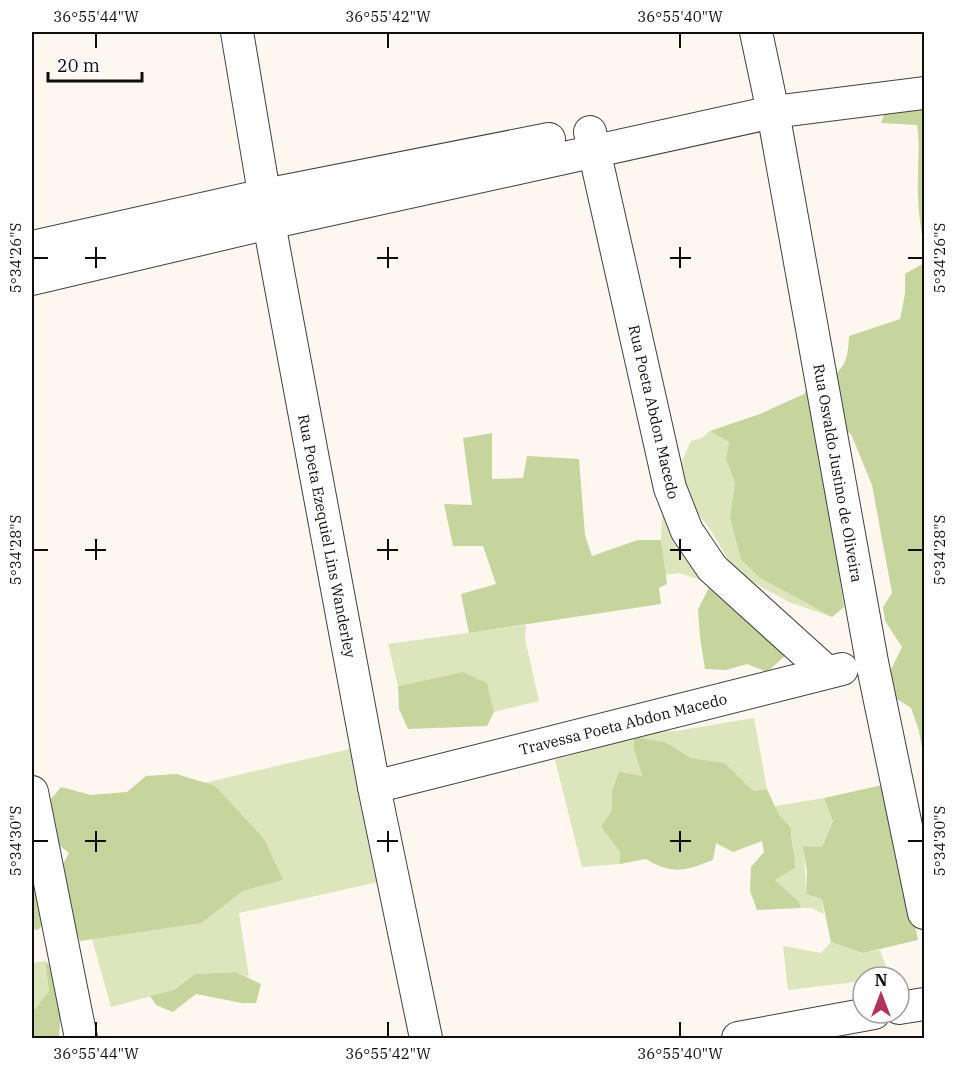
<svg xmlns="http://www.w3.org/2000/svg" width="956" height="1070" viewBox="0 0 956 1070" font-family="'IBM Plex Serif',serif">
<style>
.green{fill:#dde5bc}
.forest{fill:#c5d59d}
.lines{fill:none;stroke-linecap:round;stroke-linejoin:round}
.street-casing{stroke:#414141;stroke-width:34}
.street{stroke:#fff;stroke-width:32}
.ticks{fill:none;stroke:#0e0e0e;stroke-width:2}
.labels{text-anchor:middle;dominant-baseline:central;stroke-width:6;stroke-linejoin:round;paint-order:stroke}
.street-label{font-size:15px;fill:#0e0e0e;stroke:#fff}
.neatline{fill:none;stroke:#0e0e0e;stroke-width:2}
.ticks-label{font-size:15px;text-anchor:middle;fill:#0e0e0e}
</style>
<rect width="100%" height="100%" fill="#fef7f0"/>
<!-- green -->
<g class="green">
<path d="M 710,431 L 729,442 L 726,459 L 735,483 L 730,517 L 760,578 L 832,617 L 789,602 L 747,579 L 730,563 L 710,529 L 686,498 L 677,472 L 691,441 L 702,438 Z"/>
<path d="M 662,515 L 701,580 L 679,573 L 665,575 L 661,540 Z"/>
<path d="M 526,625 L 525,639 L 539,701 L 494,712 L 487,683 L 463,672 L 398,686 L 388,644 Z"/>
<path d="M 754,718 L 767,789 L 753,791 L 725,763 L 691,758 L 667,743 L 634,750 L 642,777 L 612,792 L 612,809 L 601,827 L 620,852 L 620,864 L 582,867 L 555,760 L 619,742 L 635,731 L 676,731 Z"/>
<path d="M 354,748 L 378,882 L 239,913 L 249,977 L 236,972 L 195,974 L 174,990 L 111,1007 L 92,939 L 202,923 L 243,891 L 283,880 L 213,785 L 204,783 Z"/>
<path d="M 824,798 L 833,820 L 822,847 L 804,846 L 806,894 L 822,899 L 824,914 L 812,908 L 801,908 L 799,902 L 775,880 L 795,868 L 791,828 L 779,815 L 775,806 Z"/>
<path d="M 831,942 L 863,953 L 880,950 L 890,977 L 863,977 L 863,981 L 788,990 L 783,946 L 821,953 Z"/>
<path d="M 45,961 L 49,991 L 32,1013 L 32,963 Z"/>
</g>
<!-- forest -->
<g class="forest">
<path d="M 924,87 L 924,248 C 920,224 917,202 918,177 C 918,159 920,143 917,125 L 881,123 L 887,107 Z"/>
<path d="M 924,263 L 924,759 L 919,731 L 911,708 L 889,694 L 885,682 L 902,647 L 885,621 L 883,607 L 892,593 L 872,485 L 851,434 L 840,428 L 826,386 C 844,365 848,364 849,336 L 900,319 L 905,294 L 905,274 Z"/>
<path d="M 811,381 L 844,607 L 832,617 L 760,578 L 741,559 L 730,517 L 735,483 L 726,459 L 729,442 L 710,431 L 760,414 L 804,394 Z"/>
<path d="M 492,433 L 492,479 L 523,478 L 527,456 L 579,459 L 585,535 L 592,556 L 638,540 L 661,540 L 667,584 L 659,588 L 661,604 L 469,633 L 461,594 L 496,584 L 483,546 L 453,546 L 444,504 L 472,505 L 463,438 Z"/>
<path d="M 712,582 L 786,655 L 767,672 L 747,664 L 726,670 L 705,669 L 700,637 L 698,609 Z"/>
<path d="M 463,672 L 487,683 L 494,712 L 487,726 L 408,729 L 399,709 L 398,686 Z"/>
<path d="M 634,737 L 667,743 L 691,758 L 725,763 L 753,791 L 767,789 L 779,815 L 791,828 C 791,842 795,854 795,868 L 775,880 L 799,902 L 801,908 L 757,910 L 750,891 L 751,867 L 764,852 L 762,841 L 733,852 L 716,843 L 713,860 C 686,870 674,876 646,859 L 620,864 L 620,852 L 601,827 L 612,809 L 612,792 L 619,772 L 642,776 L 634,750 Z"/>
<path d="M 176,774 L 213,785 L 219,790 L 264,839 L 283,880 L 243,891 L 202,923 L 80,941 L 56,877 L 69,853 L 49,837 L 51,799 L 61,787 L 91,795 L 127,792 L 146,776 Z"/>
<path d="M 887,784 L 918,940 L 863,953 L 831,942 L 822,899 L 806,894 L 807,872 L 803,846 L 822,847 L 833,821 L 824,798 Z"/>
<path d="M 32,845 L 49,918 L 38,930 L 32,929 Z"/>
<path d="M 45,961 L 56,972 L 61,1006 L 59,1038 L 32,1038 L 32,1013 L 49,991 Z"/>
<path d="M 236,972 L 261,984 L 256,1003 L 242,1003 L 196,994 L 173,1012 L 156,1005 L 150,996 L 174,990 L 195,974 Z"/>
</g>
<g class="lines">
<defs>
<g id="street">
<path d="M 237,32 L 269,223 L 374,787 L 426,1038"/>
<path d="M 756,32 L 773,112 L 872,662 L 924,913"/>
<path d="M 590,132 L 670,488 L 687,531 L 712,568 L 827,672"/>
<path d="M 32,247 L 265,195 L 549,139"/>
<path d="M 32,279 L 269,223 L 773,112 L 924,93"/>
<path d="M 374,787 L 842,669"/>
<path d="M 32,792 L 81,1038"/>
<path d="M 899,1008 L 924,1004"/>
<path d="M 738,1038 L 874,1013"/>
</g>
</defs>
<!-- street casing -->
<use href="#street" class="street-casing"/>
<!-- street -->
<use href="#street" class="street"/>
</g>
<!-- ticks -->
<path class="ticks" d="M 96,33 L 96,48M 388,33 L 388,48M 680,33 L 680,48M 96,247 L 96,268M 388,247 L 388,268M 680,247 L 680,268M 33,258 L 48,258M 85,258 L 106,258M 377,258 L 398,258M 670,258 L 691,258M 908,258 L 923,258M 96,539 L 96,560M 388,539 L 388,560M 680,539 L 680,560M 33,550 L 48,550M 85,550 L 106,550M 377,550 L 398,550M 670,550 L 691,550M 908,550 L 923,550M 96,831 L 96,852M 388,831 L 388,852M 680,831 L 680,852M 33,841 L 48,841M 85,841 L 106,841M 377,841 L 398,841M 670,841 L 691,841M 908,841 L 923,841M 96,1022 L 96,1037M 388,1022 L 388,1037M 680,1022 L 680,1037"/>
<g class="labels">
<!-- street labels -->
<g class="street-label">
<text transform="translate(654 412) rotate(77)">Rua Poeta Abdon Macedo</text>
<text transform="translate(838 473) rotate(80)">Rua Osvaldo Justino de Oliveira</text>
<text transform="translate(327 536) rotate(79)">Rua Poeta Ezequiel Lins Wanderley</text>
<text transform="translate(623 724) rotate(-14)">Travessa Poeta Abdon Macedo</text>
</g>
</g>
<!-- border -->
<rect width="956" height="1070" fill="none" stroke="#ffffff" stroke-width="66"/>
<!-- north arrow -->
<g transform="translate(881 995)"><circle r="28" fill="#ffffff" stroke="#9f9f9f" stroke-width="1.5"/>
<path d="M0-4.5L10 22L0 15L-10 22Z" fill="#b2325a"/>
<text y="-9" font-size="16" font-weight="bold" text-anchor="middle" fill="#0e0e0e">N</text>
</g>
<!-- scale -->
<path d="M48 72v9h94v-9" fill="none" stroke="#0e0e0e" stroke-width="3"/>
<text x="57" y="72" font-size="18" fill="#0e0e0e" stroke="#ffffff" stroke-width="4.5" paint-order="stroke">20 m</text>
<rect x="33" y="33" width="890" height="1004" class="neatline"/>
<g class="ticks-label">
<text x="96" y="22">36°55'44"W</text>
<text x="388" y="22">36°55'42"W</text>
<text x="680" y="22">36°55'40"W</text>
<text transform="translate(16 258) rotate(-90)" y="5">5°34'26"S</text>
<text transform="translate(940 258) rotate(-90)" y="5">5°34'26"S</text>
<text transform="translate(16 550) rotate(-90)" y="5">5°34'28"S</text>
<text transform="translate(940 550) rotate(-90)" y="5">5°34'28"S</text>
<text transform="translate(16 841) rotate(-90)" y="5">5°34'30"S</text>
<text transform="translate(940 841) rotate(-90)" y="5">5°34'30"S</text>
<text x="96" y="1059">36°55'44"W</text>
<text x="388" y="1059">36°55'42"W</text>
<text x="680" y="1059">36°55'40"W</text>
</g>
</svg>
